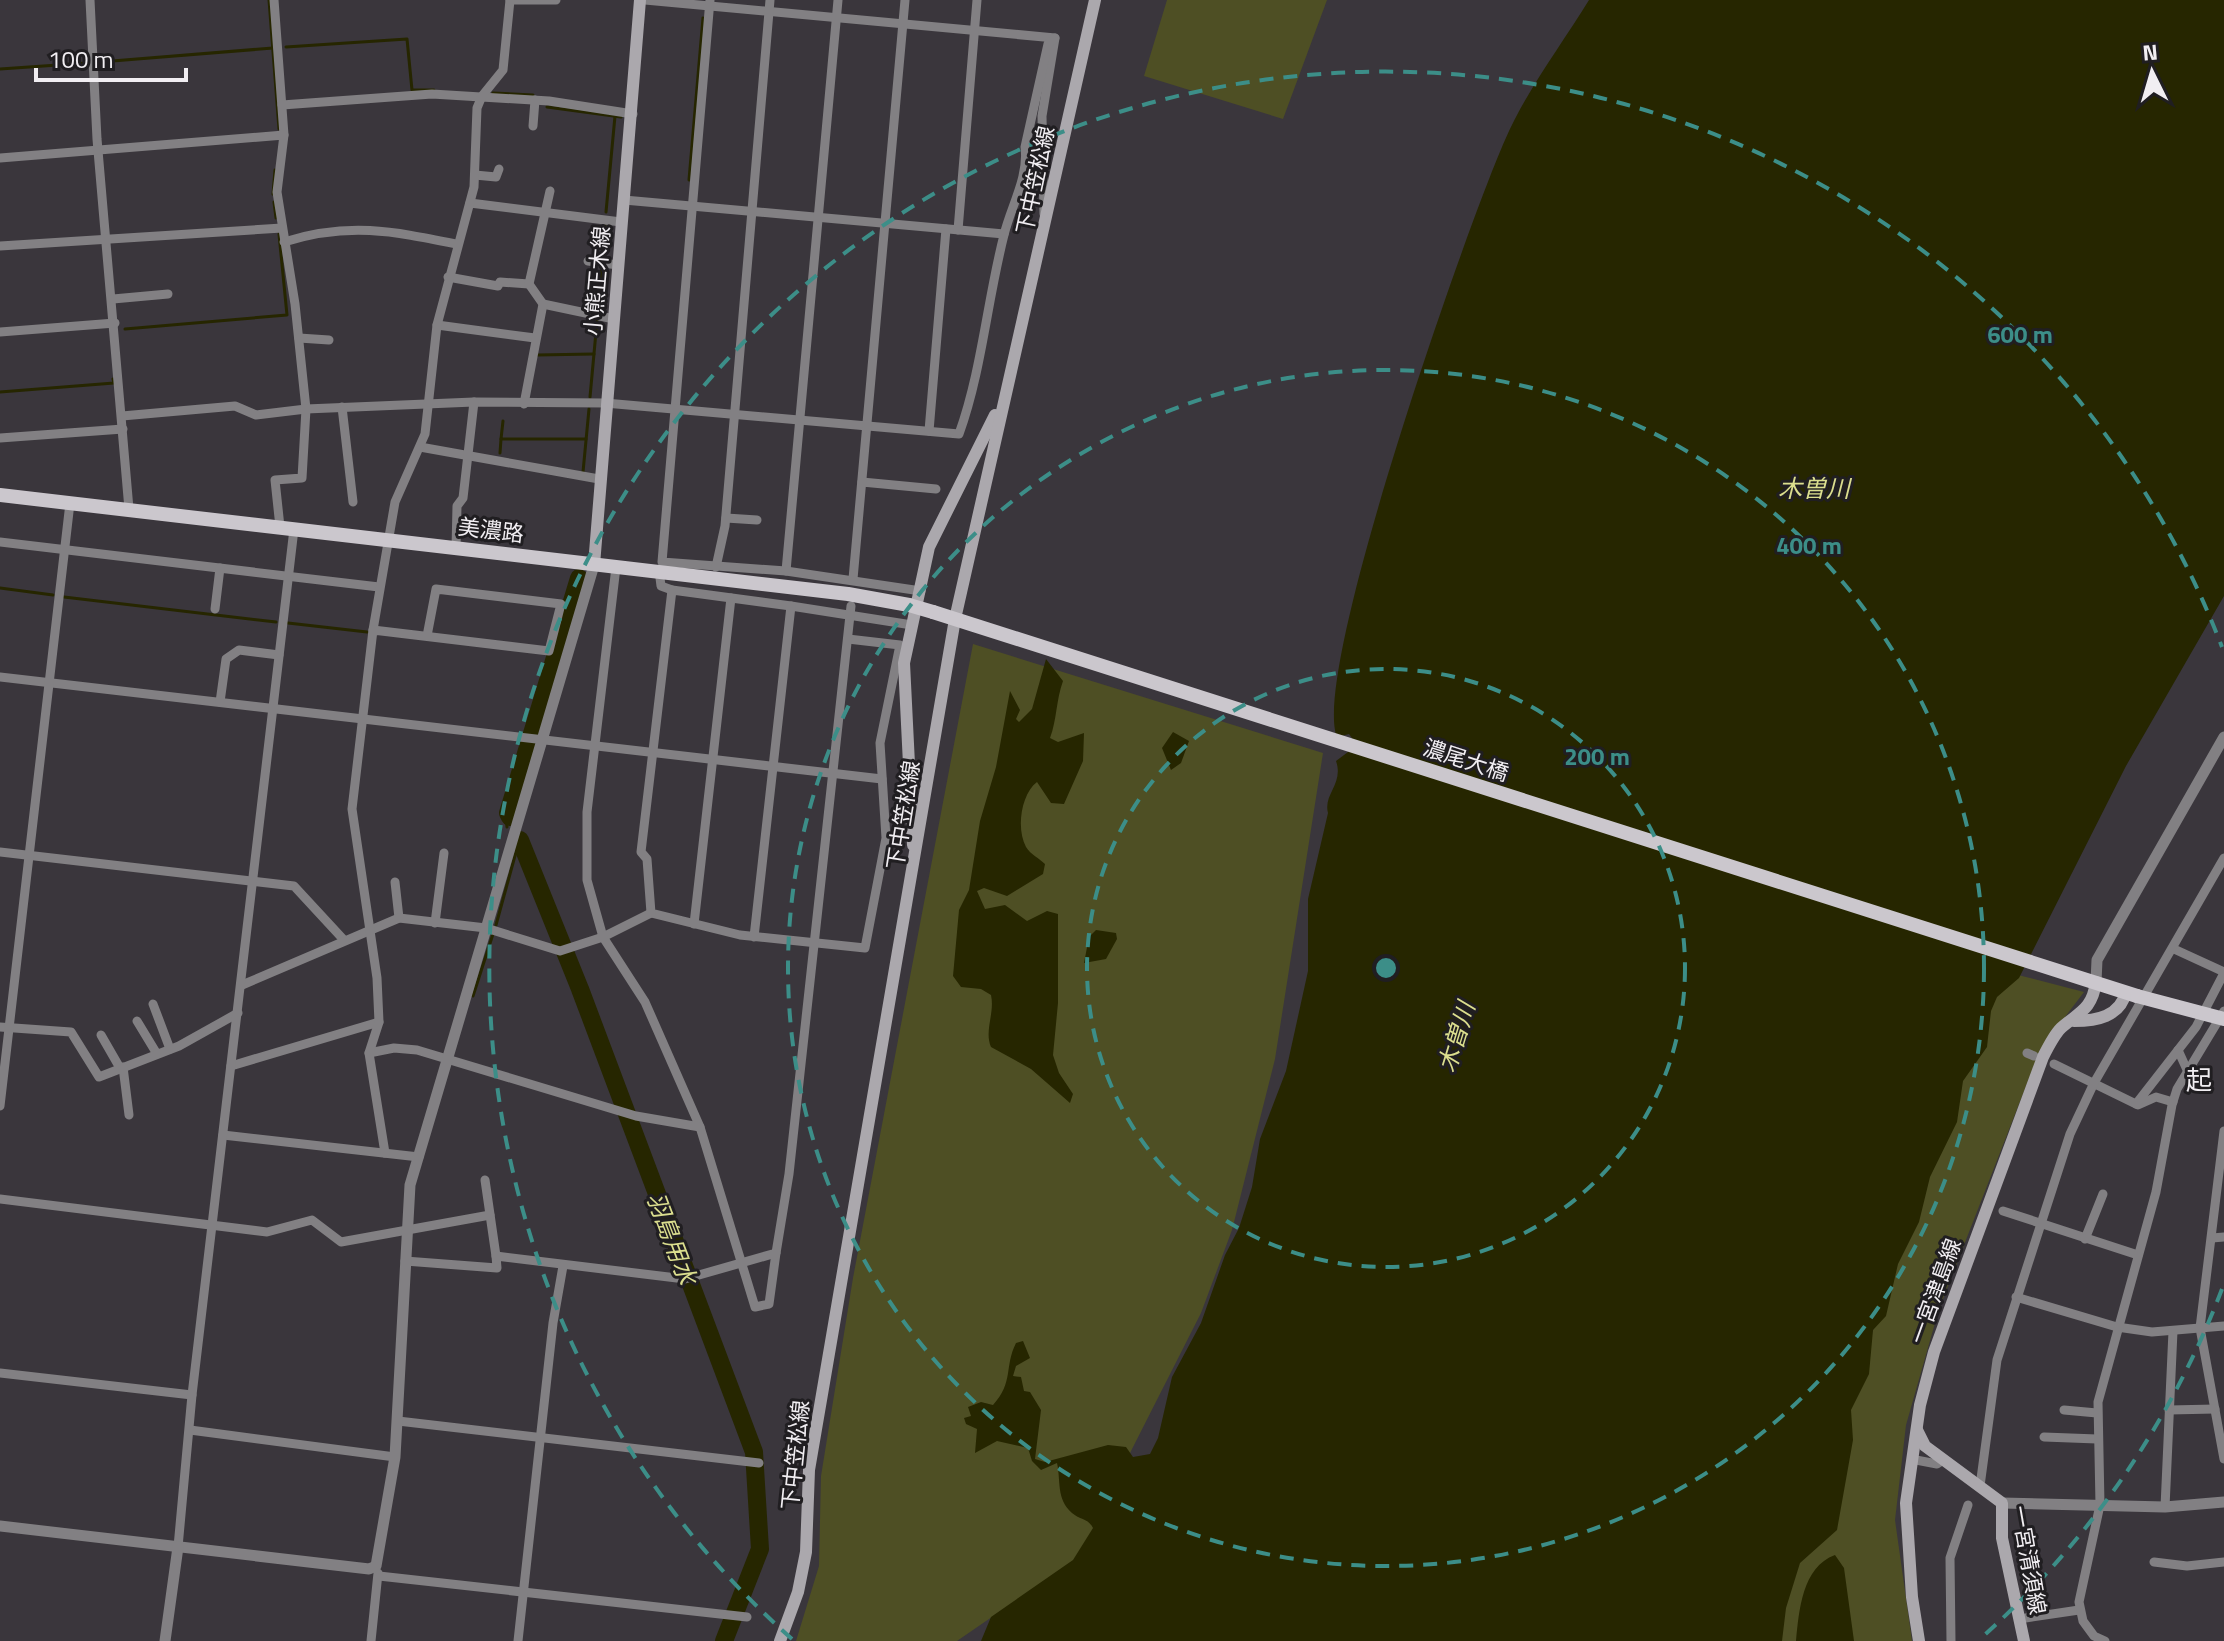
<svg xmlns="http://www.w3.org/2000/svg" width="2224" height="1641" viewBox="0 0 2224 1641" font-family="'Titillium Web','Noto Sans JP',sans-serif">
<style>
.green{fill:#4e4f24}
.water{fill:#262600}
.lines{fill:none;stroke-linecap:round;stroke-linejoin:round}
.stream{stroke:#262600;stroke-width:3}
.river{stroke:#262600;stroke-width:18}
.minor{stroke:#828083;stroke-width:9}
.tertiary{stroke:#828083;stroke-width:11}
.secondary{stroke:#aba8ad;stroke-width:12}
.primary{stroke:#cbc7cd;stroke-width:14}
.primary-bridge{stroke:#cbc7cd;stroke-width:14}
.ring{fill:none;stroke:#3c8e88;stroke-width:4;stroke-dasharray:14 10}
.labels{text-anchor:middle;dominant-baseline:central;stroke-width:6;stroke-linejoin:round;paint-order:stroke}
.street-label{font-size:22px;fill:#f1eef2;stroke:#201e21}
.water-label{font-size:24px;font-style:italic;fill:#dbde8e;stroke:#201e21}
.quarter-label{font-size:26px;fill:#f1eef2;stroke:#201e21}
.centre{fill:#3c8e88;stroke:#201e21;stroke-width:4}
.ring-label{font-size:24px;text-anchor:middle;font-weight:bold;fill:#3c8e88;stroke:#201e21;stroke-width:6;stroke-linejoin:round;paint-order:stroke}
</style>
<rect width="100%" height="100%" fill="#3a363c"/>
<!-- green -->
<g class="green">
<path d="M 1167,0 L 1327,0 L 1283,119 L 1144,76 Z"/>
<path d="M 973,644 L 1323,753 L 1275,1059 L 1232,1230 L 1201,1313 L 1131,1451 L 1088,1551 L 957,1641 L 796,1641 L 819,1566 L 821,1476 L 853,1278 Z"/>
<path d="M 2018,975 L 2084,992 L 2040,1050 L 1939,1309 L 1906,1425 L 1895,1520 L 1912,1641 L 1770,1641 L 1950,1098 L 1995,997 Z"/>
</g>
<!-- water -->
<g class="water">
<path d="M 1589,0 L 2224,0 L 2224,596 L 2126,766 L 2019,978 L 1997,997 L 1991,1011 L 1987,1047 L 1963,1081 L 1957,1122 L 1930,1177 L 1919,1222 L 1898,1264 L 1886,1316 L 1873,1330 L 1869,1374 L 1851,1410 L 1853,1440 L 1837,1530 L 1800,1563 L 1786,1608 L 1782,1641 L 981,1641 L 991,1617 L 1073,1560 L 1093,1528 C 1088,1518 1080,1520 1072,1513 C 1056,1499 1061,1481 1057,1463 L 1041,1470 L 1032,1461 L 1028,1448 L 997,1441 L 975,1453 L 977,1429 L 966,1424 L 964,1418 L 971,1416 L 968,1407 L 981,1402 L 993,1405 C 1014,1382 1004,1367 1016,1343 L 1023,1341 L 1030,1358 L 1016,1366 L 1013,1376 L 1021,1377 L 1024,1391 L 1030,1392 L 1041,1410 L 1035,1459 L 1045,1462 L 1108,1445 L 1126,1447 L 1133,1457 L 1150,1454 L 1158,1438 L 1172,1377 L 1201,1323 L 1225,1255 L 1239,1228 L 1252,1187 L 1260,1139 L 1286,1071 L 1308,971 L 1308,899 L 1328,813 C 1323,794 1344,784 1336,761 L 1348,752 L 1352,738 L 1349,734 L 1337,737 C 1310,672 1468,223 1505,140 C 1525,93 1562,44 1589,0 Z"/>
<path d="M 1046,659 L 1063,681 C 1056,700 1057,719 1050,738 L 1058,742 L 1084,733 L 1083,761 L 1064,804 L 1051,803 L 1037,782 C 1021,794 1016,829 1026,847 C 1031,855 1039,858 1045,864 L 1043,874 L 1007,896 L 984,888 L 977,891 L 985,909 L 1005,905 L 1027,921 L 1047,911 L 1058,914 L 1058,1003 L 1053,1055 L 1059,1073 L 1073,1094 L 1070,1103 L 1031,1069 L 991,1047 C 984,1031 995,1013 991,995 L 981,989 L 961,987 L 953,976 L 959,910 L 969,890 L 980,821 L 996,767 L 1010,691 L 1020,710 L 1016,719 L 1019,722 L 1032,709 Z"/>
<path d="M 1173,732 L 1189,741 L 1181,763 L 1171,770 L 1162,748 Z"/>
<path d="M 1096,930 L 1116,933 L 1117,939 L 1106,959 L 1084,963 L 1089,937 Z"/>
<path d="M 1835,1555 L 1844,1568 L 1854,1641 L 1796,1641 C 1799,1611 1802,1567 1835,1555 Z"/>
</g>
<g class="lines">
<!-- stream -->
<g class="stream">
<path d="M 269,0 L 279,129"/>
<path d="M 286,47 L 407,39 L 412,90 L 434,90"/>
<path d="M 100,62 L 273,48"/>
<path d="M 0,69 L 87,63"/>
<path d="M 493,93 L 533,95"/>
<path d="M 547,107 L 621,117"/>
<path d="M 689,180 L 703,18"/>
<path d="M 273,194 L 275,170"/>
<path d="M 274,202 L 276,218"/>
<path d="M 606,212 L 615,116"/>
<path d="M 603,255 L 605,226"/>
<path d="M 598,311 L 601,271"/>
<path d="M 125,329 L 287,315 L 279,234"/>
<path d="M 537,355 L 594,354"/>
<path d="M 0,392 L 114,383 L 113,379"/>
<path d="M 590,397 L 597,321"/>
<path d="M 503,421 L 501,439 L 586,439"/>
<path d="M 500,453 L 501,439"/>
<path d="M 583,472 L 589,409"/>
<path d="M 0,588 L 53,595"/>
<path d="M 64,597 L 276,622"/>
<path d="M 288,623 L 367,632"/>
<path d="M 507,827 L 505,809 L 551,654"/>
<path d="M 496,925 L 516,852"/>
<path d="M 473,996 L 493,934"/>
</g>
<!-- river -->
<g class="river">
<path d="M 510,817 L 508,813 L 579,578"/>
<path d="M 520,840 L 580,989 L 754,1452 L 760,1549 L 724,1641"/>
</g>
<!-- minor -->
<g class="minor">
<path d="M 90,0 L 97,139 L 129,509"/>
<path d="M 274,0 L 284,135 L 277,192 L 295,304 L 306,409 L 302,478 L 275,480 L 280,527"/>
<path d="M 510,0 L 556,0"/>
<path d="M 645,0 L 1055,38 L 1042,116 L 1044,214"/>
<path d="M 710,0 L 662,562 L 786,571 L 921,591"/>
<path d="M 282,105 L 432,94 L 549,101 L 633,114"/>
<path d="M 533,126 L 535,100"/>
<path d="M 0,158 L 284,135"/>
<path d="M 475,175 L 496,177 L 499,169"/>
<path d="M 624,200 L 1004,234"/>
<path d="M 470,203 L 621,222"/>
<path d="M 958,230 L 977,0"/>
<path d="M 284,242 C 348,222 392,231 456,244"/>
<path d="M 0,246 L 282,228"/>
<path d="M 588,261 L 618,265"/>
<path d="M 448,277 L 498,286 L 500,282 L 529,284"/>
<path d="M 113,299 L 168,294"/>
<path d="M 543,304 L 614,319"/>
<path d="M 437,325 L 535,338"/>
<path d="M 0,332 L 115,323"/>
<path d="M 299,338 L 329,340"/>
<path d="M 524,404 L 543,304 L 529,284 L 550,191"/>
<path d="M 342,407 L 353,502"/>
<path d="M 122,416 L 235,406 L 256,415 L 306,409 L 474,402 L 605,403 L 959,434 C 982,370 987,301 1004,235 C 1011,206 1029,177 1025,147 L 1048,44 L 1055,38"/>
<path d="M 929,431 L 946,229"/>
<path d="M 0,438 L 123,429"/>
<path d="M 420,447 L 599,479"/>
<path d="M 862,482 L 936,489"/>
<path d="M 726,518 L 757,520"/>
<path d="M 0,542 L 379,587"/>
<path d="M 456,548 L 457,506 L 463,498 L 474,402"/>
<path d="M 616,567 L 587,812 L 587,880 L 603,937 L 645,1002 L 700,1127 L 755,1307 L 769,1304 L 776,1253"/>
<path d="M 716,567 L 725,526 L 770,0"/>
<path d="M 659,570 L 661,586 L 672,590"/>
<path d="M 786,571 L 838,0"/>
<path d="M 853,579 L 905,0"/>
<path d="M 791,606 L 912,625"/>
<path d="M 215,609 L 220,568"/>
<path d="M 373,630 L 395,502 L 425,434 L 437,325 L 474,187 L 477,108 L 482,96 L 503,70 L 510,0"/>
<path d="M 0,677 L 882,779"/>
<path d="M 220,702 L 226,659 L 239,650 L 279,655"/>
<path d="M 0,852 L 294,886 L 343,939"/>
<path d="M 395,882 L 399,918"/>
<path d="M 435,923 L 444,853"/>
<path d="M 694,924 L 731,598"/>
<path d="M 754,937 L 791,606 L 672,590 L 641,852 L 647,859 L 651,913 L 740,935 L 865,948 L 886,838 L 880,743 L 900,645 L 848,639"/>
<path d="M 2174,949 L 2224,972"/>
<path d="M 242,985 L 399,918 L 486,928 L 560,951 L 603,937 L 651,913"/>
<path d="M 153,1004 L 170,1049"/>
<path d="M 137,1021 L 157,1054"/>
<path d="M 0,1027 L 71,1032 L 99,1077 L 179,1046 L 238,1013"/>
<path d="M 101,1035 L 120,1068"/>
<path d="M 2178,1050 L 2188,1072"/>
<path d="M 369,1053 L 394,1048 L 417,1050 L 636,1116 L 700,1127"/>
<path d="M 2027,1053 L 2034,1056"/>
<path d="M 2054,1064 L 2138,1105 L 2156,1097 L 2173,1102"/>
<path d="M 231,1066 L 379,1022"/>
<path d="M 123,1067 L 129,1115"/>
<path d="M 2136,1104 L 2196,1027 L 2224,973"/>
<path d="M 0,1106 L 70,503"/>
<path d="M 2224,1131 L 2200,1328 L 2224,1459"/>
<path d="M 223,1135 L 419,1157"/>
<path d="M 385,1153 L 369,1053 L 379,1022 L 377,978 L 352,809 L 373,630 L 549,651 L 561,604 L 436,589 L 427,636"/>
<path d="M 485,1180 L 496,1256"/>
<path d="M 0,1199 L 267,1232 L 312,1220 L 341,1242 L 490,1215"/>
<path d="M 2003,1211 L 2138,1255"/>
<path d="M 2212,1238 L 2224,1237"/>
<path d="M 2085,1239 L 2103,1194"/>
<path d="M 405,1261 L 497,1268 L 496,1256 L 685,1279 L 776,1253 L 789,1174 L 851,606"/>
<path d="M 2016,1297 L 2117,1327 L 2152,1332 L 2224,1326"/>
<path d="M 0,1373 L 192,1395"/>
<path d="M 2064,1410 L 2097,1413"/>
<path d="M 2169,1410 L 2215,1409"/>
<path d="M 398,1421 L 759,1463"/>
<path d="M 190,1430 L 395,1457"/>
<path d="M 2044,1437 L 2097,1439"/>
<path d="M 1916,1460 L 1937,1464 L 1943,1460"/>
<path d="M 1980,1486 L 1997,1360 L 2070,1134 L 2094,1083 L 2224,858"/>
<path d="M 2165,1507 L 2173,1331"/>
<path d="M 178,1547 L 192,1395 L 294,529"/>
<path d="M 2154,1562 L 2187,1566 L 2224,1562"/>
<path d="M 379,1576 L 747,1617"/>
<path d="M 2019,1619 L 2079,1610"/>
<path d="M 371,1641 L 378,1573"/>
<path d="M 518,1641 L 553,1323 L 563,1266"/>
<path d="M 1951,1641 L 1950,1558 L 1968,1505"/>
<path d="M 2105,1641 L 2094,1636 L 2083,1621 L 2079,1602 L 2100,1505 L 2098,1402 L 2156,1192 L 2172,1105 L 2177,1089 L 2224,1011"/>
</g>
<!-- tertiary -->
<g class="tertiary">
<path d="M 2096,982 L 2097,960 L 2224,737"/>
<path d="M 2002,1503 L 2165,1507 L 2224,1502"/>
<path d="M 0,1526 L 369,1569 L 376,1566 L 395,1457 L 410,1185 L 594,565"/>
<path d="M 165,1641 L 178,1547"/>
</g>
<!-- secondary -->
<g class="secondary">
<path d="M 594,565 L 640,0"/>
<path d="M 913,845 L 904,663 L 929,547 L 995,415"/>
<path d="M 2074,1021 C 2096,1021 2120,1017 2126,992"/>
<path d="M 1917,1430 L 1925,1446 L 2002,1503 L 2002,1538 L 2024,1641"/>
<path d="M 780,1641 L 798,1592 L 806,1552 L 809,1470 L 955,619 L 1095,0"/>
<path d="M 1919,1641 L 1912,1597 L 1906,1503 L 1920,1405 L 1934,1352 L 2043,1057 C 2048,1047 2054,1035 2061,1028 C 2079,1012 2092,1010 2096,982"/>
</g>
<!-- primary -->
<g class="primary">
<path d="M 0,495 L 848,594 L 909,605"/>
<path d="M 933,612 L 2137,996"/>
</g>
<!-- primary-bridge -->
<g class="primary-bridge">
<path d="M 909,605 L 933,612"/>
<path d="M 2137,996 L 2224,1019"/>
</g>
</g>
<!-- distance rings -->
<g class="ring">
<circle cx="1386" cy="968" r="299"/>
<circle cx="1386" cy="968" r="598"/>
<path d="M2222 1289A896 896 0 0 1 1980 1639M792 1639A896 896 0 1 1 2222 647"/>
</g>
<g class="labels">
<!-- street labels -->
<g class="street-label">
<text transform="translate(1035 180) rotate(-78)">下中笠松線</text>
<text transform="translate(597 281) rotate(-85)">小熊正木線</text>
<text transform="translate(491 530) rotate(7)">美濃路</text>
<text transform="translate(1466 760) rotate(18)">濃尾大橋</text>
<text transform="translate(903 815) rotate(-81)">下中笠松線</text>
<text transform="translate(1935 1291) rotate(-70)">一宮津島線</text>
<text transform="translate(795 1455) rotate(-84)">下中笠松線</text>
<text transform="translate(2029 1560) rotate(80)">一宮清須線</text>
</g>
<!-- water labels -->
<g class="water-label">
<text x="1814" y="488">木曽川</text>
<text transform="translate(1456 1037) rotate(-73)">木曽川</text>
<text transform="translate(672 1238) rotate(69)">羽島用水</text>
</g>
<!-- quarter labels -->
<g class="quarter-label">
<text x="2199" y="1079">起</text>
</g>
</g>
<circle cx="1386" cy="968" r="12" class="centre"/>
<g class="ring-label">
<text x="2020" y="343">600 m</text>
<text x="1809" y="554">400 m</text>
<text x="1597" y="765">200 m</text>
</g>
<!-- north arrow -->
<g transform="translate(2152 72) rotate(355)" stroke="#201e21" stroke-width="6" paint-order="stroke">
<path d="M0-6L14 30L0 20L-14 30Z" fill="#f1eef2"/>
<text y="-12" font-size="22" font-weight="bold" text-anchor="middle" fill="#f1eef2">N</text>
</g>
<!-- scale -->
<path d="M36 68v12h150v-12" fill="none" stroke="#f1eef2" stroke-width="4"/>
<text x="48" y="68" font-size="24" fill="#f1eef2" stroke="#201e21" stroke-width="6" paint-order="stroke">100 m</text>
</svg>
